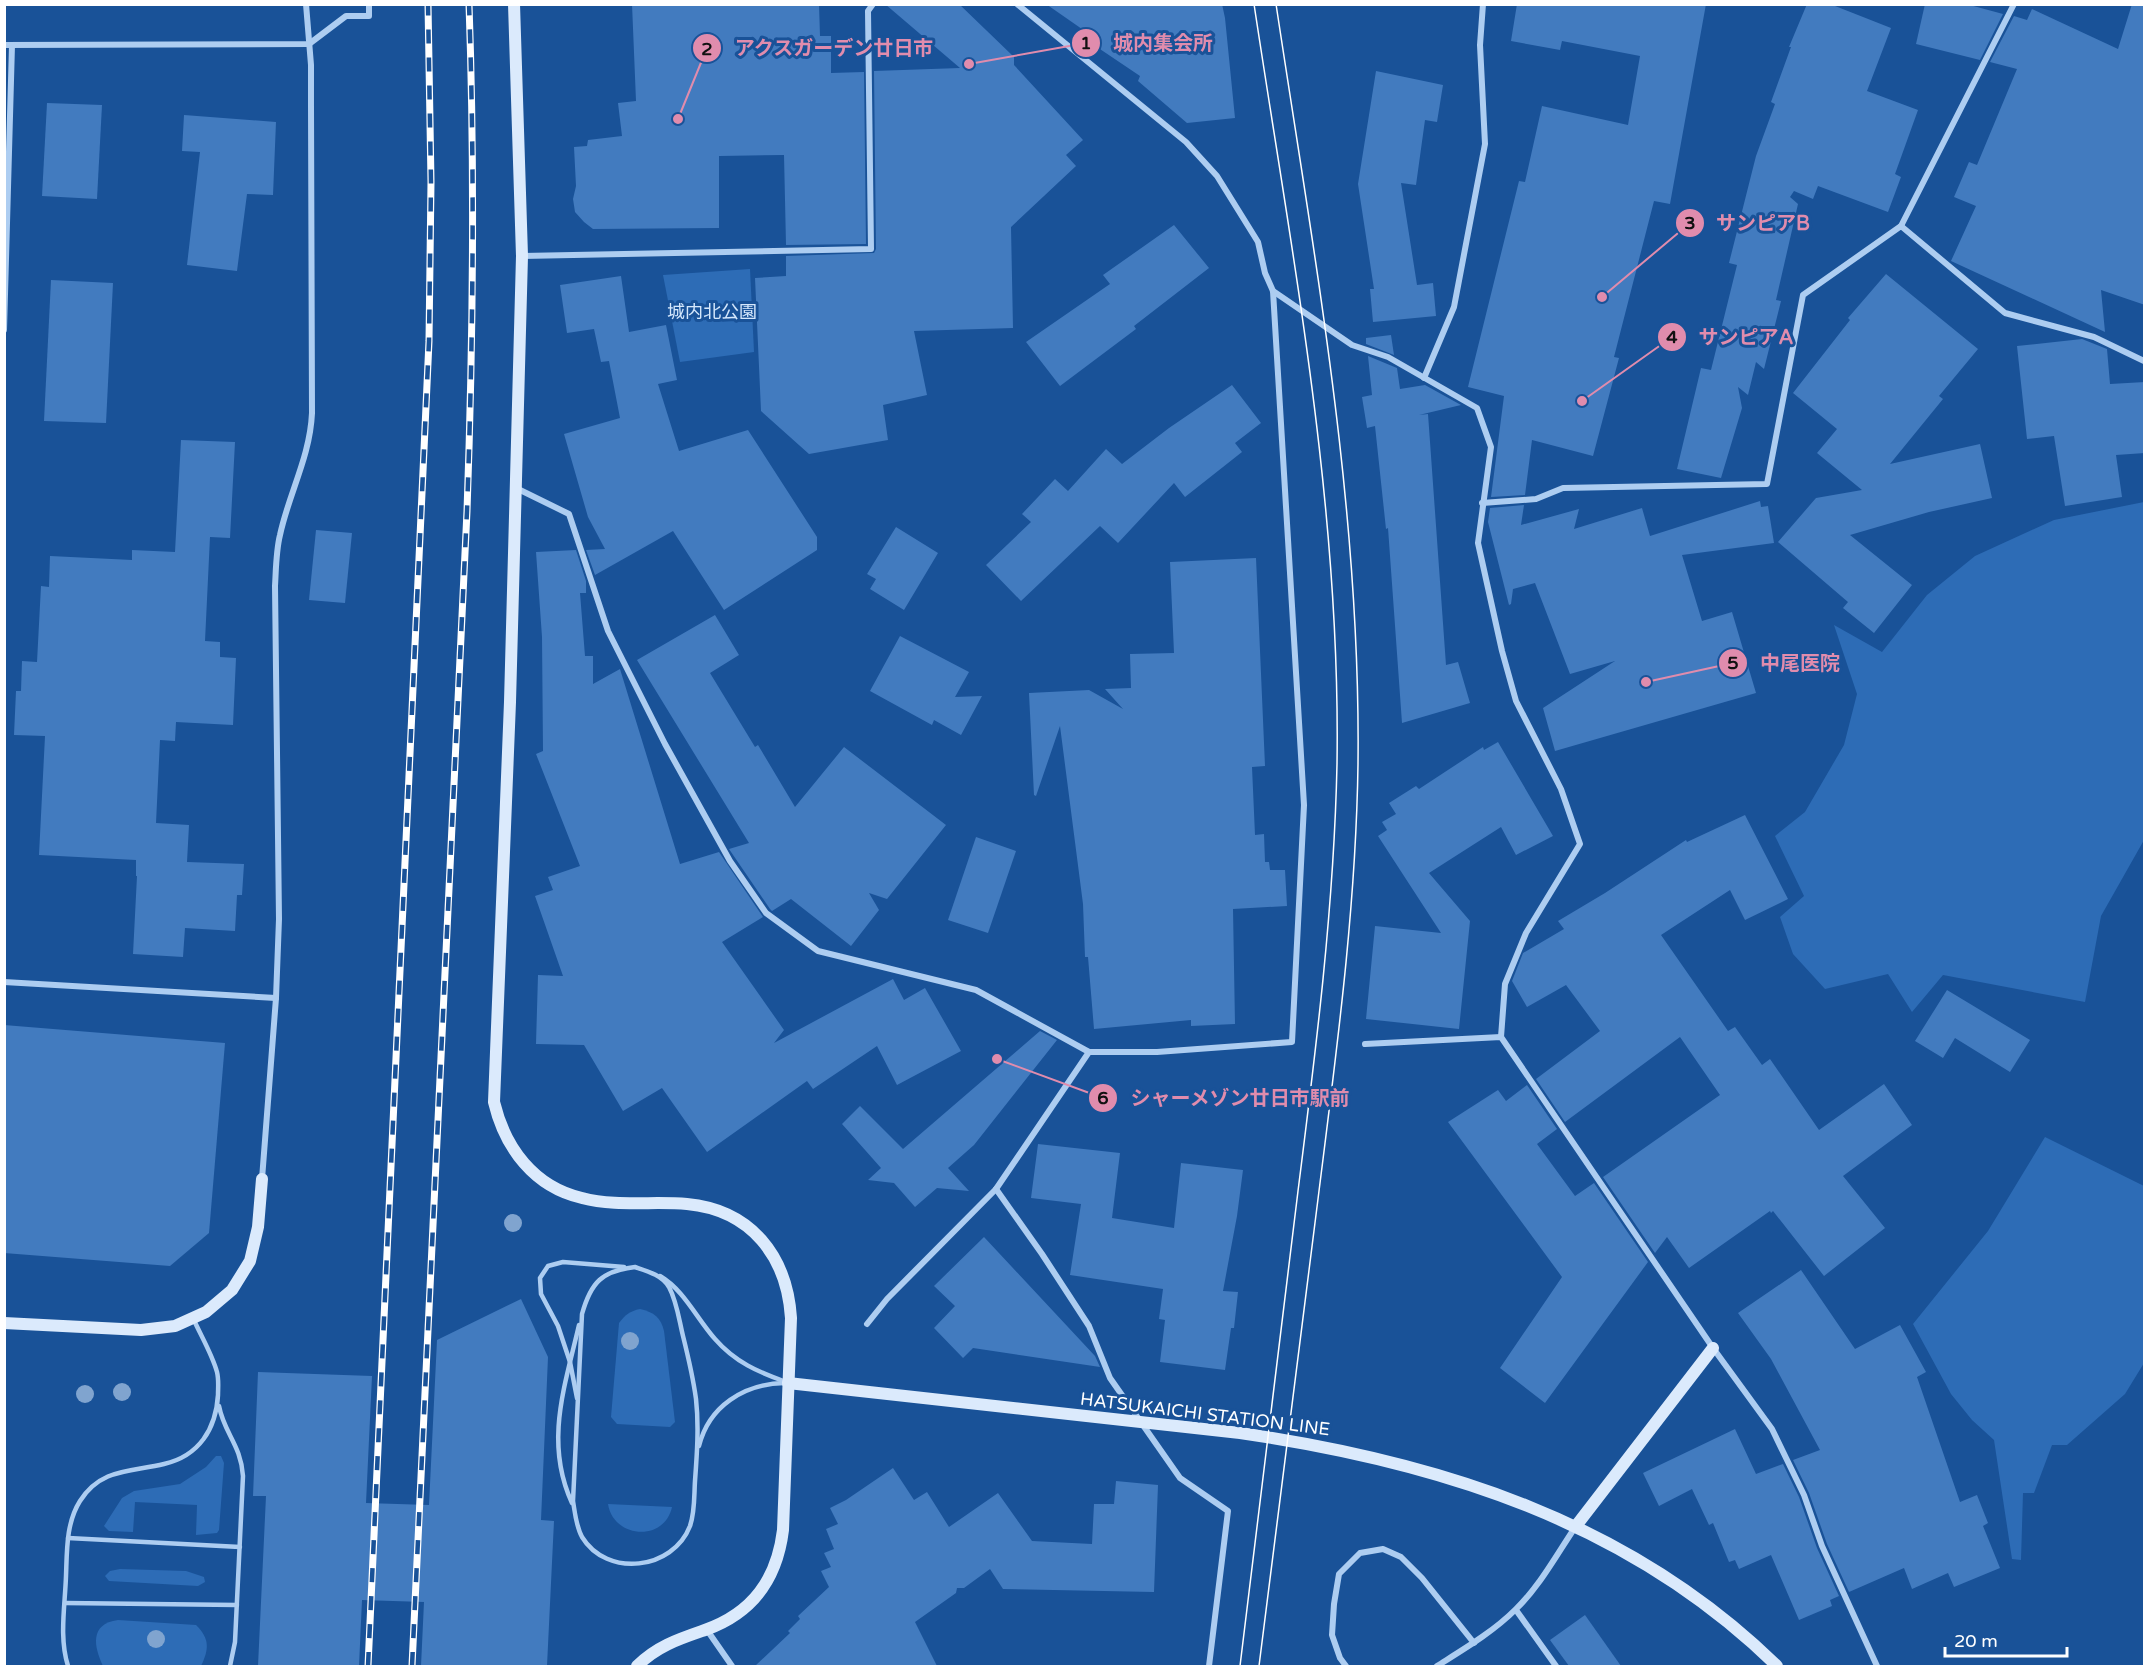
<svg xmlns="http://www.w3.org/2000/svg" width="2149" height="1671" viewBox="0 0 2149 1671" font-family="'Varela Round','Noto Sans JP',sans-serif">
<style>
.green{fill:#2d6cb6}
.building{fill:#427bbf}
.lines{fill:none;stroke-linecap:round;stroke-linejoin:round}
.lane{stroke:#adcdf1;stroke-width:4.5}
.street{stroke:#adcdf1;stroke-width:6}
.secondary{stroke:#dbeafc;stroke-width:12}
.tram{stroke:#fff;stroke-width:1.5}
.rail-casing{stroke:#fff;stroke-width:7}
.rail{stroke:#195298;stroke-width:4.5;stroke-dasharray:14;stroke-linecap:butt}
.tree{fill:#80a4cf}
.labels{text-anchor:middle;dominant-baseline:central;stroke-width:6;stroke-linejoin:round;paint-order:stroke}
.park-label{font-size:18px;fill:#d4e7fc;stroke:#195298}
.street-label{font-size:18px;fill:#fff;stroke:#195298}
.leader{fill:none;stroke:#e08cad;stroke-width:2}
.callout-dot{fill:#e08cad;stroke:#195298;stroke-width:2}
.mark-label{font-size:18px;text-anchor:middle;font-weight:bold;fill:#111}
.callout-label{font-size:20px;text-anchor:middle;font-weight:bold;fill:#e08cad;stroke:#195298;stroke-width:6;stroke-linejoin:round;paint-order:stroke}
</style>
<rect width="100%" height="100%" fill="#195298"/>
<!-- green -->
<g class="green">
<path d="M 750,269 L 754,352 L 680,362 L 663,275 Z"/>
<path d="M 2144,502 L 2144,840 L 2101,916 L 2085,1002 L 1943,975 L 1912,1012 L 1888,974 L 1825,989 L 1793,954 L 1780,917 L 1804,896 L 1775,836 L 1805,812 L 1844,745 L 1857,694 L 1834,625 L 1882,652 L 1927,595 L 1975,556 L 2054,520 Z"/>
<path d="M 2045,1137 L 2144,1186 L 2144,1363 L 2125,1394 L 2067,1445 L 2052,1445 L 2034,1493 L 2023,1493 L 2021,1560 L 2012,1559 L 1994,1440 L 1972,1420 L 1951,1394 L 1913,1324 L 1988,1231 Z"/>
<path d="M 640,1309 C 654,1312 661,1318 664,1331 L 675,1422 L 670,1427 L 617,1424 L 611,1417 L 619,1323 C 625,1315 630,1311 640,1309 Z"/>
<path d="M 216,1456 L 221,1456 L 224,1463 L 219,1530 L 217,1533 L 196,1535 L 197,1505 L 135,1502 L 133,1532 L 109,1531 L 104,1526 L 122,1498 L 134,1491 L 180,1484 L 206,1467 Z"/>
<path d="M 608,1504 L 672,1507 C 664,1543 613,1538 608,1504 Z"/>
<path d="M 120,1569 L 186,1571 L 204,1577 L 205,1582 L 198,1586 L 109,1581 L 105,1576 L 110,1571 Z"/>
<path d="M 118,1620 L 196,1625 C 210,1639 209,1649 201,1666 L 103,1666 C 94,1647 89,1624 118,1620 Z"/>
</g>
<!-- building -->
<g class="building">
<path d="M 632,4 L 819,4 L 820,36 L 831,36 L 831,73 L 864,72 L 866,244 L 786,245 L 784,155 L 719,156 L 719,228 L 593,229 L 584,222 L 575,212 L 573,199 L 576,186 L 574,147 L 587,146 L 588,140 L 622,136 L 618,103 L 636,101 Z"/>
<path d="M 885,4 L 959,4 L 1014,57 L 1014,65 L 1083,140 L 1066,155 L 1076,166 L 1011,227 L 1013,328 L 914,331 L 927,395 L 883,405 L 888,440 L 809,454 L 761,411 L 755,278 L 786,276 L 786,256 L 874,253 L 876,249 L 874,71 L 960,68 Z"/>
<path d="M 1046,4 L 1222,4 L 1225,18 L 1235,118 L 1187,123 L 1138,81 L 1140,76 L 1088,41 L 1092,36 Z"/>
<path d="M 1517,4 L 1706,4 L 1670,204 L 1654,201 L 1614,357 L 1619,358 L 1593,456 L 1532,440 L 1525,495 L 1491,497 L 1504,396 L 1468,387 L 1519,181 L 1525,182 L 1542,106 L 1628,125 L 1640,56 L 1562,41 L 1560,50 L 1511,41 Z"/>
<path d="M 1807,4 L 1830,4 L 1891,28 L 1867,91 L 1918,110 L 1895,174 L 1901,177 L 1888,212 L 1818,186 L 1813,199 L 1794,191 L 1790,197 L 1798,204 L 1776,300 L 1781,301 L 1764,369 L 1756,362 L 1748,395 L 1738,387 L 1742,408 L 1721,478 L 1677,469 L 1701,368 L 1711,370 L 1737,265 L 1729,263 L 1756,156 L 1775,104 L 1771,102 L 1791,47 L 1789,47 Z"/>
<path d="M 1925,4 L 1966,4 L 2003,14 L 1980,60 L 1916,44 Z"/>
<path d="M 2132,4 L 2145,4 L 2145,305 L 2101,290 L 2105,332 L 1951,261 L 1976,206 L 1954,197 L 1969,162 L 1977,165 L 2017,69 L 1990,62 L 2014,16 L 2027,20 L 2032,9 L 2118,49 Z"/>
<path d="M 1376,71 L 1443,85 L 1437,122 L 1425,120 L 1416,185 L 1401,183 L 1417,285 L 1433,283 L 1436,316 L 1373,322 L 1370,289 L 1374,289 L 1358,184 Z"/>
<path d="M 47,103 L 102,105 L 97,199 L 42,196 Z"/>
<path d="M 184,115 L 276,122 L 273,195 L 247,194 L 237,271 L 187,265 L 200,152 L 182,151 Z"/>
<path d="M 1174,225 L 1209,268 L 1134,326 L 1136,329 L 1060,386 L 1026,342 L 1110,284 L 1103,275 Z"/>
<path d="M 1886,274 L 1978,349 L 1939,396 L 1943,399 L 1890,464 L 1980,444 L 1992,498 L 1929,512 L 1850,535 L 1912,585 L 1874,633 L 1843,608 L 1848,602 L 1778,542 L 1816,498 L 1862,490 L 1817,453 L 1837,429 L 1793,393 L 1850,320 L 1848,318 Z"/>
<path d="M 621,276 L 629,332 L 666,325 L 677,380 L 658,384 L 679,451 L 748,430 L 817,537 L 817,550 L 724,610 L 673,531 L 595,575 L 586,550 L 605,549 L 588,517 L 564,434 L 620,418 L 609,361 L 601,362 L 594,329 L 567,333 L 560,285 Z"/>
<path d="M 51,280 L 113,283 L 106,423 L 44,421 Z"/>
<path d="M 1391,335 L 1394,355 L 1366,344 L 1366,338 Z"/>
<path d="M 2082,339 L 2107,349 L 2110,384 L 2145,382 L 2145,453 L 2116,455 L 2122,497 L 2065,506 L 2054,436 L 2027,439 L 2017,346 Z"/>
<path d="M 1368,356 L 1397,368 L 1400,389 L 1425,385 L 1461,405 L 1419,415 L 1428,414 L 1446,665 L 1458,662 L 1470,703 L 1402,723 L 1388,528 L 1386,529 L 1375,426 L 1367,428 L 1362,397 L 1372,395 Z"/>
<path d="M 1232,385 L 1261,423 L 1235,443 L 1242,452 L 1185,497 L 1174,483 L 1118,543 L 1100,526 L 1021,601 L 986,565 L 1031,522 L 1022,514 L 1055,479 L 1068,491 L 1106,449 L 1122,464 L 1169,428 Z"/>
<path d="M 181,440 L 235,442 L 230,538 L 210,537 L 205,641 L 220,642 L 220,657 L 236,658 L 233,725 L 176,722 L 175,741 L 160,740 L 156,823 L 189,825 L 187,862 L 244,864 L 242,895 L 237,895 L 235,931 L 185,928 L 183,957 L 133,954 L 137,876 L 136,876 L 136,860 L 39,855 L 45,736 L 14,735 L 16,691 L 21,691 L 22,661 L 37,662 L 41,586 L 49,587 L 50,556 L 132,560 L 132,550 L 175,552 Z"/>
<path d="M 1760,501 L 1761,507 L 1768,506 L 1774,543 L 1682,555 L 1702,621 L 1732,612 L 1756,693 L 1555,751 L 1543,708 L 1615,661 L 1570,674 L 1535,583 L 1513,589 L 1511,604 L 1509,605 L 1488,522 L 1490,508 L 1524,505 L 1521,525 L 1579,509 L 1574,529 L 1642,508 L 1650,536 Z"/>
<path d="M 896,527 L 938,553 L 904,610 L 870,589 L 876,579 L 867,574 Z"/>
<path d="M 316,530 L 352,533 L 345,603 L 309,600 Z"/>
<path d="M 576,550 L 586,581 L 586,593 L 580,593 L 585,656 L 593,656 L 593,684 L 620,669 L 680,864 L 719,852 L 763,917 L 722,942 L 784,1030 L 774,1043 L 893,979 L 904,1000 L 925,988 L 961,1051 L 897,1085 L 877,1046 L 813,1089 L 807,1081 L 707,1152 L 662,1088 L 623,1111 L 584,1045 L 536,1044 L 538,975 L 563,976 L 535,896 L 553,890 L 548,877 L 580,866 L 536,754 L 543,751 L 542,637 L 536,552 Z"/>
<path d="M 1256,558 L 1265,766 L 1252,767 L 1255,835 L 1264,834 L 1265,862 L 1269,862 L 1270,870 L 1285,870 L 1287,906 L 1233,909 L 1235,1024 L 1191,1026 L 1191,1020 L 1094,1029 L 1088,957 L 1085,957 L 1083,904 L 1060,726 L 1036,796 L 1034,795 L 1029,693 L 1089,690 L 1123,709 L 1105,689 L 1131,688 L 1130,654 L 1174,653 L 1170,562 Z"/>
<path d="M 715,615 L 739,655 L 710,673 L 755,747 L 758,745 L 795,807 L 844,747 L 946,825 L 887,899 L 869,893 L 879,910 L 851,946 L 791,899 L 772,911 L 770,909 L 729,849 L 749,843 L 637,660 Z"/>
<path d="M 900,636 L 969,672 L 955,697 L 982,696 L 961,735 L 934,720 L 932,725 L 870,691 Z"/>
<path d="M 1498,742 L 1553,836 L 1516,855 L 1501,827 L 1429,873 L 1470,921 L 1459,1029 L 1366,1019 L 1375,926 L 1441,933 L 1378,836 L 1387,830 L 1382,822 L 1396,814 L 1389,803 L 1416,786 L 1419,789 L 1483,747 L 1484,750 Z"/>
<path d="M 1745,815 L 1788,899 L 1745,920 L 1730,890 L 1661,935 L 1728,1031 L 1735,1027 L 1762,1065 L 1770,1059 L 1819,1130 L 1884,1084 L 1912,1125 L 1843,1176 L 1885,1228 L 1824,1276 L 1773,1211 L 1771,1213 L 1770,1211 L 1689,1268 L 1667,1237 L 1655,1253 L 1603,1177 L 1720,1095 L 1680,1037 L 1565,1122 L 1536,1079 L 1600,1031 L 1566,985 L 1527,1007 L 1512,981 L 1523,953 L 1564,929 L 1558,921 L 1605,893 L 1686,840 L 1687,842 Z"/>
<path d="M 976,837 L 1016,851 L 988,933 L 948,920 Z"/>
<path d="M 1947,990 L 2030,1040 L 2010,1072 L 1955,1038 L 1943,1058 L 1915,1041 Z"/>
<path d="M 4,1025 L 225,1043 L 209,1233 L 170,1266 L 4,1253 Z"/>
<path d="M 1040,1031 L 1057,1040 L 974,1145 L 948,1168 L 969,1191 L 937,1188 L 915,1207 L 894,1183 L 868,1180 L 881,1168 L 842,1124 L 860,1106 L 903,1149 Z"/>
<path d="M 1527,1085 L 1557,1129 L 1537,1144 L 1575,1196 L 1594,1183 L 1648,1262 L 1545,1403 L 1500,1368 L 1562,1277 L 1448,1122 L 1498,1090 L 1506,1101 Z"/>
<path d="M 1038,1144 L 1120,1153 L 1112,1218 L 1174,1228 L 1181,1163 L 1243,1170 L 1237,1216 L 1223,1291 L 1238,1292 L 1234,1328 L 1231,1328 L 1225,1370 L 1160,1362 L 1165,1320 L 1159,1319 L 1163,1289 L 1070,1275 L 1081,1204 L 1031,1198 Z"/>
<path d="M 984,1237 L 1095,1356 L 1100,1367 L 973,1348 L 963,1358 L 934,1328 L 955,1306 L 934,1286 Z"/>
<path d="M 1801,1270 L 1855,1349 L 1900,1325 L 1926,1372 L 1917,1377 L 1960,1502 L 1977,1495 L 1988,1523 L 1983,1526 L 2000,1568 L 1954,1587 L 1948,1573 L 1912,1589 L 1904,1568 L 1849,1592 L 1827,1544 L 1809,1493 L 1793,1460 L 1820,1450 L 1771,1359 L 1738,1313 Z"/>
<path d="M 521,1299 L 548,1357 L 541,1520 L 554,1521 L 547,1666 L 421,1666 L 424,1602 L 362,1600 L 359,1666 L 258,1666 L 266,1496 L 253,1496 L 258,1372 L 372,1376 L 366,1503 L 429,1505 L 437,1340 Z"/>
<path d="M 1735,1429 L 1756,1474 L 1783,1464 L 1799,1497 L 1817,1548 L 1839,1596 L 1830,1600 L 1832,1606 L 1799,1620 L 1771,1555 L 1739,1569 L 1735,1560 L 1729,1562 L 1713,1523 L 1709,1525 L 1692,1489 L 1659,1506 L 1643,1473 Z"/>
<path d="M 893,1468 L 914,1500 L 927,1492 L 949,1527 L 998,1493 L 1032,1541 L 1092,1544 L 1094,1504 L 1114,1504 L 1116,1481 L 1158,1485 L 1154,1592 L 1003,1589 L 990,1569 L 964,1588 L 957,1588 L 956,1593 L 915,1622 L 937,1666 L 755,1666 L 790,1633 L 788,1631 L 800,1619 L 798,1616 L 829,1587 L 821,1571 L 831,1567 L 824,1553 L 834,1549 L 826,1529 L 838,1524 L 830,1508 L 846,1500 Z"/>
<path d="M 1585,1615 L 1621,1666 L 1569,1666 L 1550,1640 Z"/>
</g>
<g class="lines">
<!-- lane -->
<g class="lane">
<path d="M 635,1267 C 647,1271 662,1275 669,1287 C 677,1302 679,1320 683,1336 C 688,1356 693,1377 696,1399 C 699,1426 697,1454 695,1481 C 694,1496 695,1512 690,1526 C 673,1570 607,1578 582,1537 C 576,1526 575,1513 573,1501 L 582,1314 C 591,1282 602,1271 635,1267 Z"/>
<path d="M 660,1276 C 684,1290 697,1319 715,1339 C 735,1362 758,1372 786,1382"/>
<path d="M 577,1398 L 570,1362 L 558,1326 L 541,1294 L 540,1278 L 548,1266 L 563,1262 L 624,1267"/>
<path d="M 219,1406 C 224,1433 241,1445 243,1476 L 235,1642 L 230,1666"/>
<path d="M 699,1446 C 709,1406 744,1384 784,1383"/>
<path d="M 572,1503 C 544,1442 565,1386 579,1325"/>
<path d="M 68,1538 L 240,1547"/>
<path d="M 65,1603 L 237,1605"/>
<path d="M 68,1666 C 59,1638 65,1606 66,1576 C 67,1551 66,1523 80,1501 C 101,1468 131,1472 164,1464 C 199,1456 216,1429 218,1395 C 218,1387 219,1380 217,1372 C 212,1354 201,1336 193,1318"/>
</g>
<!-- street -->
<g class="street">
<path d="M 4,45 L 309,44 L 346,16 L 369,16 L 369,4"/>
<path d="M 1901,226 L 2014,4"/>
<path d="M 522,256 L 871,249 L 868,11 L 873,4"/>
<path d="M 1273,291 L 1352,345 L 1388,357 L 1477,408 L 1491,447 L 1478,543 L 1502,651 L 1516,701 L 1561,789 L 1580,844 L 1526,933 L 1505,984 L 1501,1037"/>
<path d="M 4,330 L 12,45"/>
<path d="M 1424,378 L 1454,307 L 1485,144 L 1480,45 L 1483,4"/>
<path d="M 516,488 L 569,514 L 608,631 L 665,744 L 730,861 L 766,913 L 818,951 L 976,990 L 1089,1052 L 1157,1052 L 1292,1042 L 1304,805 L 1273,291 L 1265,273 L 1258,242 L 1217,176 L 1186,142 L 1017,4"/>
<path d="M 1482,503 L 1536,499 L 1563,488 L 1767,484 L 1803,295 L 1901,226 L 2005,313 L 2094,337 L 2144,361"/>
<path d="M 4,982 L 276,998"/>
<path d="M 1365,1044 L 1501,1037 L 1713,1348 L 1772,1429 L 1804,1495 L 1822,1546 L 1877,1666"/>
<path d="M 262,1179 L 276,998 L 279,919 L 275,586 C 276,569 276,551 280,535 C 289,493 310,457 312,413 L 311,106 L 311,65 L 306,4"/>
<path d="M 996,1189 L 1042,1254 L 1089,1326 L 1110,1378 L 1180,1478 L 1228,1511 L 1209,1666"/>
<path d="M 867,1324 L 887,1299 L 996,1189 L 1089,1052"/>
<path d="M 1516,1610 L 1556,1666"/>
<path d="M 707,1630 L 732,1666"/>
<path d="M 1346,1666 L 1340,1658 L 1332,1635 L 1334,1604 L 1339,1574 L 1360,1553 L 1383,1549 L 1401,1557 L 1422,1578 L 1474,1643"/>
<path d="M 1437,1666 C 1464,1649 1493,1632 1516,1609 C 1540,1586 1557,1554 1576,1526"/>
</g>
<!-- secondary -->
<g class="secondary">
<path d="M 514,4 L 522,256 L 510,702 L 494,1102 C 505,1148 534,1187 582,1198 C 616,1207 653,1201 687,1204 C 751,1210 787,1256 791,1318 L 783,1530 C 777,1579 753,1613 705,1630 C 679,1639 657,1646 637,1666"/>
<path d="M 4,1323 L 141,1330 L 175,1326 L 206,1312 L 232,1290 L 250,1261 L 258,1227 L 262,1179"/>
<path d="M 788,1383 L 1240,1433 C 1439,1462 1629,1521 1777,1666"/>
<path d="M 1576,1526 L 1713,1348"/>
</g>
<!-- tram -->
<g class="tram">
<path d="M 1240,1666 C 1259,1508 1279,1349 1298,1191 C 1316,1049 1334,907 1337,764 C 1341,508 1292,256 1254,4"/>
<path d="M 1259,1666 C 1280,1511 1299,1355 1318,1199 C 1336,1055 1356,910 1358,764 C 1361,509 1314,256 1276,4"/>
</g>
<defs>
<g id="rail">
<path d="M 368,1666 L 429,341 L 431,182 L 428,4"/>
<path d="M 412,1666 L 467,511 C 473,342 475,173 469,4"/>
</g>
</defs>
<!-- rail casing -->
<use href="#rail" class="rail-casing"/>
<!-- rail -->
<use href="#rail" class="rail"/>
</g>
<!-- trees -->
<g class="tree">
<circle cx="513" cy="1223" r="9"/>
<circle cx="630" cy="1341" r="9"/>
<circle cx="122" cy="1392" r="9"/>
<circle cx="85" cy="1394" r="9"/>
<circle cx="156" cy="1639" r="9"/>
</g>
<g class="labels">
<!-- park labels -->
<g class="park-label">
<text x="712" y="312">城内北公園</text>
</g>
<!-- street labels -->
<g class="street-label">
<text transform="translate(1205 1414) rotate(7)">HATSUKAICHI STATION LINE</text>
</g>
</g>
<!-- callouts -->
<path class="leader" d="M969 64L1086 43M678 119L707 48M1602 297L1690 223M1582 401L1672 337M1646 682L1733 663M997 1059L1103 1098"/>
<g class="callout-dot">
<circle cx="969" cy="64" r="6"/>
<circle cx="678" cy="119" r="6"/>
<circle cx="1602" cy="297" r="6"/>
<circle cx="1582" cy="401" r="6"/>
<circle cx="1646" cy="682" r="6"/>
<circle cx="997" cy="1059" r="6"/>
<circle cx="1086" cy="43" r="15"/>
<circle cx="707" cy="48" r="15"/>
<circle cx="1690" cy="223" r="15"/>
<circle cx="1672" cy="337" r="15"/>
<circle cx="1733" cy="663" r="15"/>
<circle cx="1103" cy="1098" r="15"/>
</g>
<g class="mark-label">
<text x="1086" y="49">1</text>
<text x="707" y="55">2</text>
<text x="1690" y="229">3</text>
<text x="1672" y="343">4</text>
<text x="1733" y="669">5</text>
<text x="1103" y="1104">6</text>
</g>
<g class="callout-label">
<text x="1163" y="50">城内集会所</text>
<text x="834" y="55">アクスガーデン廿日市</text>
<text x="1763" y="230">サンピアB</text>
<text x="1746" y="344">サンピアA</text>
<text x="1800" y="670">中尾医院</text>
<text x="1240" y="1105">シャーメゾン廿日市駅前</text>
</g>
<!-- border -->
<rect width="2149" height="1671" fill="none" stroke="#ffffff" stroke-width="12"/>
<!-- scale -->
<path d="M1945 1647v9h122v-9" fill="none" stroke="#ffffff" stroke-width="3"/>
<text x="1954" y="1647" font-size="18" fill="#ffffff" stroke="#195298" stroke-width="4.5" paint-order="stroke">20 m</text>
</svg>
